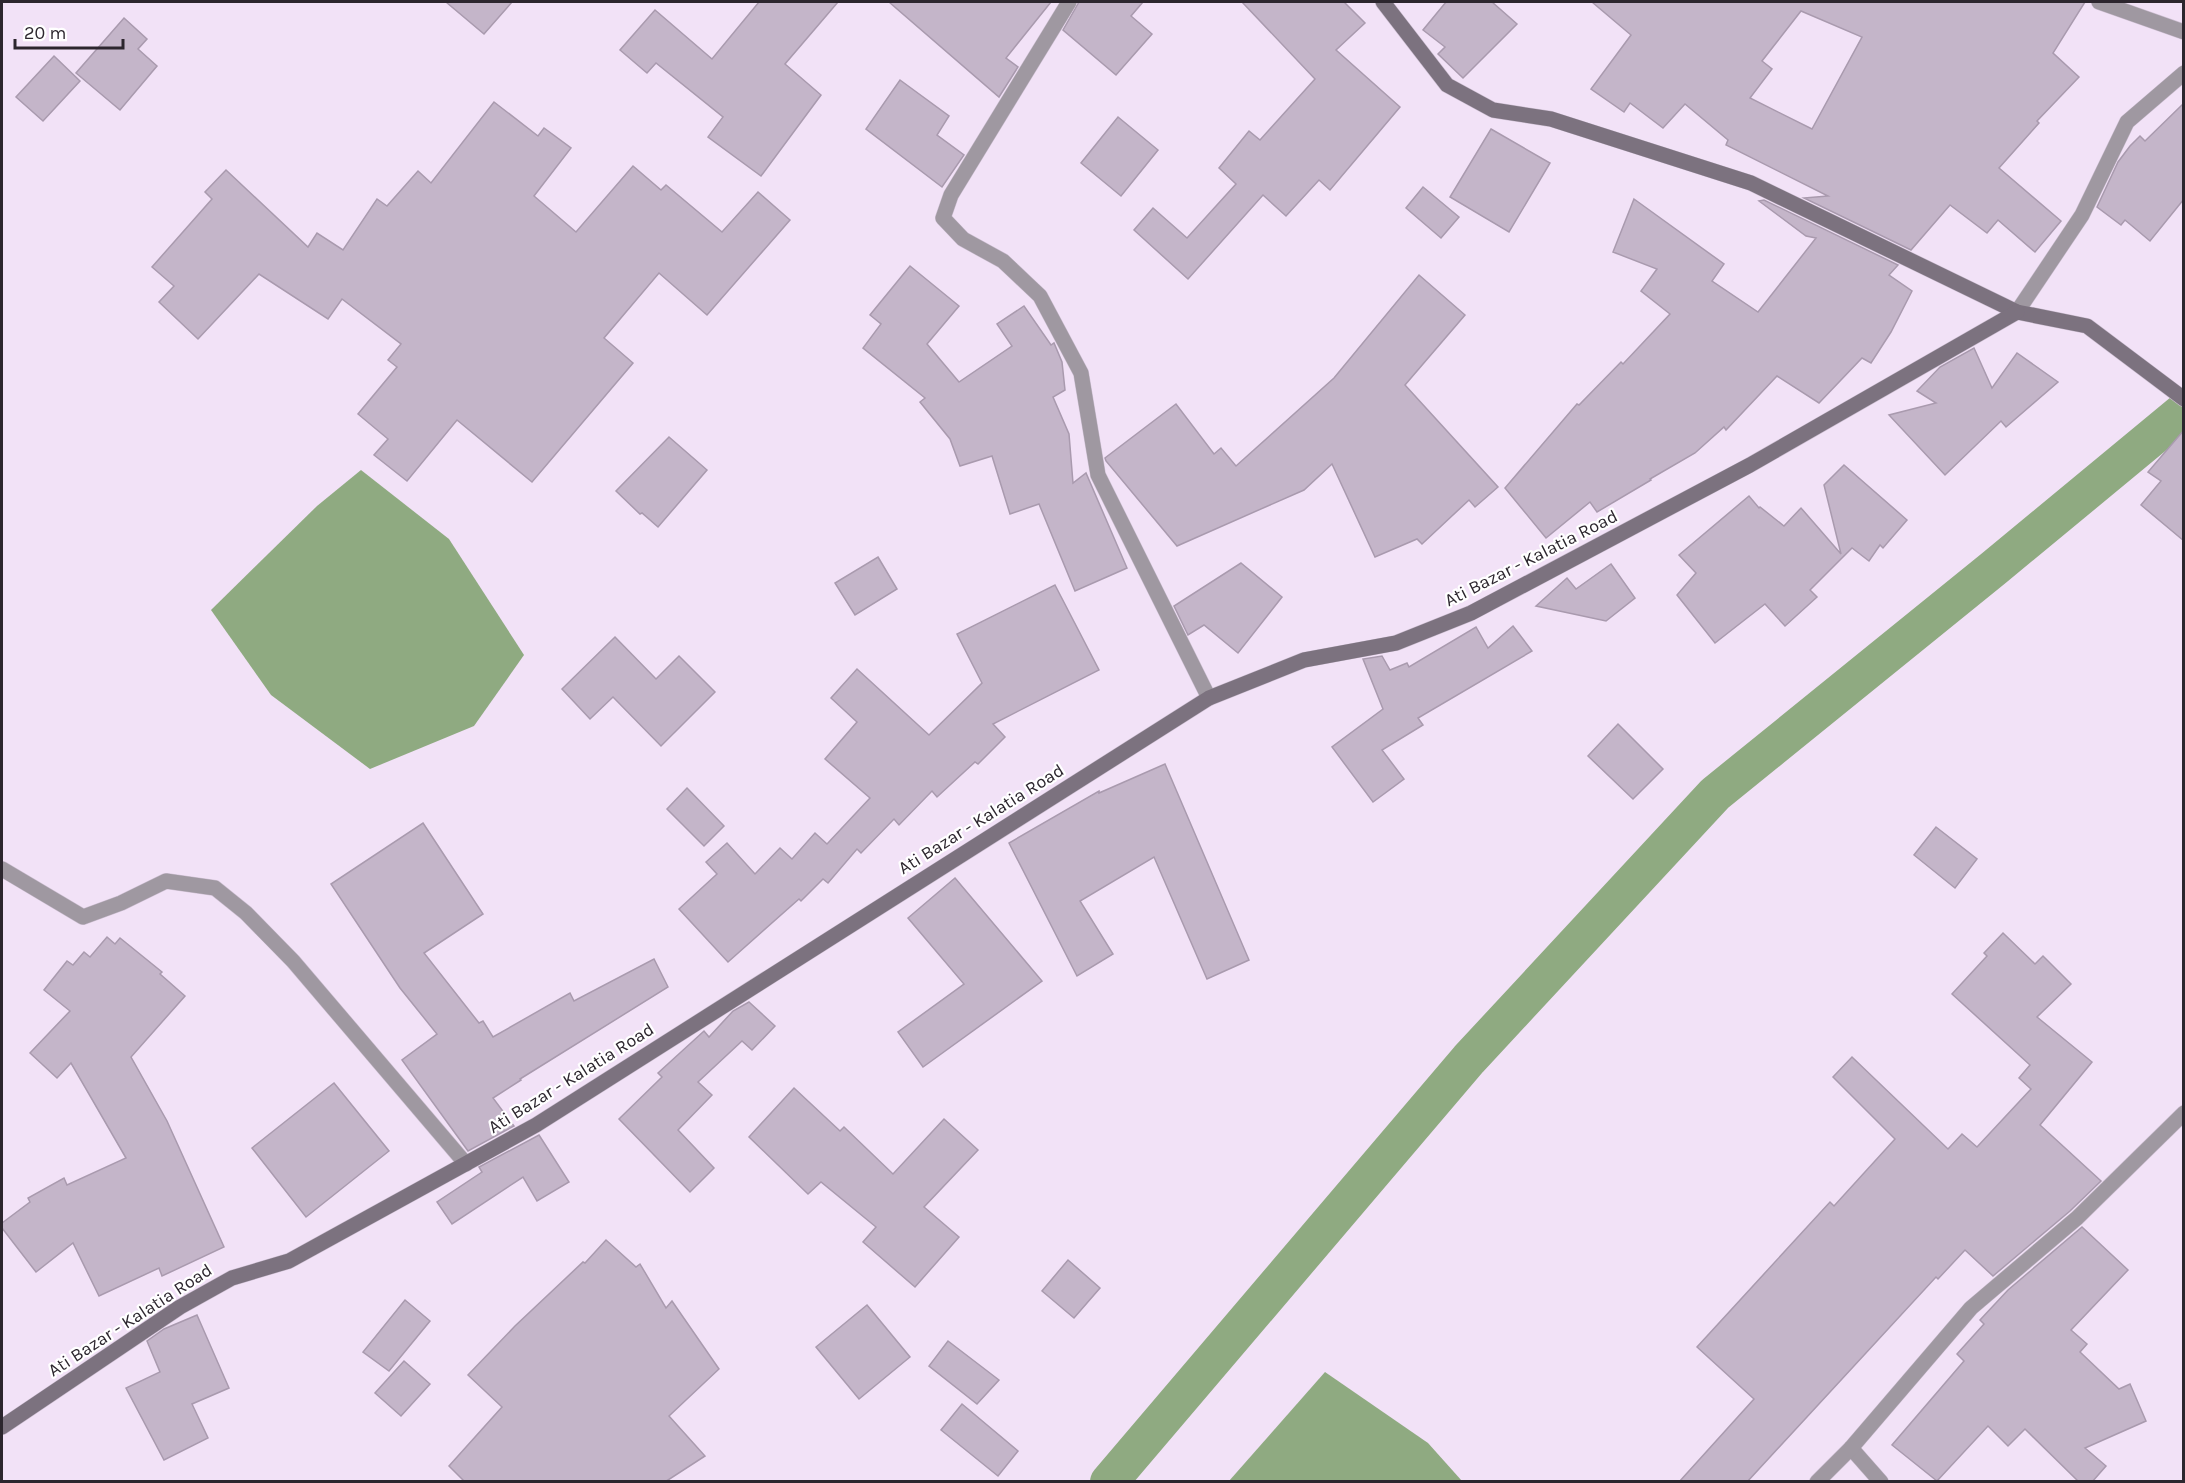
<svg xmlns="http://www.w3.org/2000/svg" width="2185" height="1483" viewBox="0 0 2185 1483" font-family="Karla,sans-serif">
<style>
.water{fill:#8faa81}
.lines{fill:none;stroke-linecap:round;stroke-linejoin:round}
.canal{stroke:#8faa81;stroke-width:38}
.building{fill:#c4b5c9;stroke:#a99aae;stroke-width:1.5;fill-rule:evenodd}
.minor-casing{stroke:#cec0d3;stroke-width:16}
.secondary-casing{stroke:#cec0d3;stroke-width:16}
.minor{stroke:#9f98a1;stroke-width:15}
.secondary{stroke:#7c727f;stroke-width:15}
.labels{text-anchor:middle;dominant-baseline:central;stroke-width:4.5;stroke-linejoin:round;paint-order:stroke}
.street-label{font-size:18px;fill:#2c262e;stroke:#fff}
</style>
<rect width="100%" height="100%" fill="#f2e2f7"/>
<!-- water -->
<g class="water">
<path d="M 361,470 L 449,539 L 524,655 L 474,726 L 370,769 L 271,695 L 211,610 L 317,506 Z"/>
<path d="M 1325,1372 L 1428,1443 L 1462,1481 L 1229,1481 Z"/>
</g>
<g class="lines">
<!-- canal -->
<path class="canal" d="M 1109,1482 L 1469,1059 L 1715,794 L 1994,568 L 2184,411"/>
</g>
<!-- building -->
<g class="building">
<path d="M 446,2 L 512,2 L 484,34 Z"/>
<path d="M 759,2 L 838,2 L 785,64 L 821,95 L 761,176 L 708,137 L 723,117 L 656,63 L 647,73 L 620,50 L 655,10 L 712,59 Z"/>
<path d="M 889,2 L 1051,2 L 1006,58 L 1018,67 L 999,97 Z"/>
<path d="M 1079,2 L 1143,2 L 1131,16 L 1152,34 L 1116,75 L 1063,30 Z"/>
<path d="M 1242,2 L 1344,2 L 1365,23 L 1336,50 L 1400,107 L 1330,190 L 1319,180 L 1286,216 L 1263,195 L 1188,279 L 1134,230 L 1153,208 L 1187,238 L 1236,184 L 1219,168 L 1249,131 L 1260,140 L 1315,79 Z"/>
<path d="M 1446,2 L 1492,2 L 1517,24 L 1463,78 L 1438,54 L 1445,47 L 1423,30 Z"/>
<path d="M 1592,2 L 2085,2 L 2053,53 L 2079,77 L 2037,121 L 2039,123 L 1999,168 L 2061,221 L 2035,252 L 1998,220 L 1987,233 L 1950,205 L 1911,250 L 1804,198 L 1828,196 L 1726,145 L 1728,140 L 1685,104 L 1663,128 L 1630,103 L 1624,112 L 1591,89 L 1631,35 ZM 1801,11 L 1862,37 L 1812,129 L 1750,98 L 1772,69 L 1762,61 Z"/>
<path d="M 124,18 L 147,39 L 138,49 L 157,66 L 120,110 L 76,73 Z"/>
<path d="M 54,56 L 80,81 L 43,121 L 16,97 Z"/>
<path d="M 900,80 L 949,116 L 937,135 L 964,155 L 942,187 L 866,129 Z"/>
<path d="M 494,102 L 538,136 L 544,128 L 571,148 L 534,196 L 576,232 L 633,166 L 661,190 L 666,185 L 722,232 L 758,192 L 790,220 L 707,315 L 659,273 L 604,338 L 633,363 L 532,482 L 457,420 L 407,481 L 374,455 L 388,439 L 358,414 L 397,367 L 388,360 L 401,344 L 342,299 L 328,319 L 259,274 L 198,339 L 159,302 L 174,286 L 152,267 L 212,199 L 205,192 L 226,170 L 308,247 L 317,233 L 343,250 L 377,199 L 387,206 L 418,171 L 431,183 Z"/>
<path d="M 2184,103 L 2184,199 L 2150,241 L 2125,220 L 2121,225 L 2097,207 L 2118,162 L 2130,146 L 2140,136 L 2145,141 Z"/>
<path d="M 1118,117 L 1158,150 L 1121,196 L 1081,163 Z"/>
<path d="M 1491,129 L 1550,163 L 1509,232 L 1450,197 Z"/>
<path d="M 1423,187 L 1459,217 L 1441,238 L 1406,208 Z"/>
<path d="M 1634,199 L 1724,264 L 1712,281 L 1758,312 L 1816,238 L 1806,236 L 1759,201 L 1764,200 L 1898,265 L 1889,275 L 1912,291 L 1891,332 L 1871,363 L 1862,358 L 1819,403 L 1777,376 L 1726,430 L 1724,427 L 1695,453 L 1650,479 L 1651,480 L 1597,512 L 1590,502 L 1546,538 L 1505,488 L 1577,404 L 1579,405 L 1621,362 L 1623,364 L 1670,314 L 1641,291 L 1657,269 L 1613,252 Z"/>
<path d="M 910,266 L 959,306 L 927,344 L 959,382 L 1012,346 L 997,324 L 1024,306 L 1051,345 L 1054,343 L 1062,362 L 1065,390 L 1053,397 L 1069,434 L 1073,483 L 1086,473 L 1127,568 L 1075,591 L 1039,504 L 1010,514 L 992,456 L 960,466 L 950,439 L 920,402 L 925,398 L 863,348 L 881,324 L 870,315 Z"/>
<path d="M 1419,275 L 1465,315 L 1405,385 L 1498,487 L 1475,507 L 1469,500 L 1422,544 L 1417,539 L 1375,557 L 1332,464 L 1304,490 L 1177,546 L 1106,461 L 1105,458 L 1176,404 L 1214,454 L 1221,448 L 1236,466 L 1334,378 Z"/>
<path d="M 1974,348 L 1992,388 L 2017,353 L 2058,382 L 2006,427 L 2001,421 L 1945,475 L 1889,415 L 1936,403 L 1917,391 L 1940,367 Z"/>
<path d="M 2184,430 L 2184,541 L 2141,505 L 2161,481 L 2148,472 Z"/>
<path d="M 669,437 L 707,470 L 658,527 L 642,513 L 640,514 L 616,491 Z"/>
<path d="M 1844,465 L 1907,520 L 1883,548 L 1880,545 L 1869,561 L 1852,548 L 1810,590 L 1817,597 L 1785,626 L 1765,604 L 1715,643 L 1677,595 L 1696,573 L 1679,555 L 1749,496 L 1759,508 L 1760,507 L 1784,526 L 1801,508 L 1841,554 L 1824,485 Z"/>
<path d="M 878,557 L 897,589 L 855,615 L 835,583 Z"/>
<path d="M 1241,563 L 1282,597 L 1238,653 L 1204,625 L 1188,635 L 1174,606 Z"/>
<path d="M 1611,564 L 1635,598 L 1606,621 L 1536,606 L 1567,578 L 1576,589 Z"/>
<path d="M 1055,585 L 1099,670 L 993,724 L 1005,737 L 978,764 L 975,762 L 937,797 L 932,791 L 899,825 L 894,819 L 861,853 L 857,849 L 828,883 L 823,879 L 801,901 L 799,899 L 728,962 L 679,909 L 717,874 L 706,862 L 727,843 L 755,874 L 780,848 L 792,859 L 815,833 L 827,844 L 870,798 L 825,759 L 857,722 L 831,698 L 857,669 L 929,735 L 982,683 L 957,634 Z"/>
<path d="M 1513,626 L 1532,651 L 1418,718 L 1423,725 L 1382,750 L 1404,779 L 1373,802 L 1332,747 L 1383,709 L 1363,659 L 1382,656 L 1390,670 L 1407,663 L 1409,667 L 1476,627 L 1488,648 Z"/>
<path d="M 615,637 L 656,679 L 679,656 L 715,692 L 661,746 L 613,697 L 590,719 L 562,689 Z"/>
<path d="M 1618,724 L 1663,769 L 1633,799 L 1588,756 Z"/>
<path d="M 1165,764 L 1249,960 L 1207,979 L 1154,857 L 1080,901 L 1113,954 L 1077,976 L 1009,843 L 1099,791 L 1099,793 Z"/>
<path d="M 687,788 L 724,826 L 704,846 L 667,809 Z"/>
<path d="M 423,823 L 483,914 L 424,953 L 479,1023 L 483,1021 L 493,1037 L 570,993 L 574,1001 L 654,959 L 668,987 L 520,1079 L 521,1080 L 493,1098 L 514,1126 L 468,1151 L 402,1060 L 437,1034 L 400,988 L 331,884 Z"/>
<path d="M 1936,827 L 1977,859 L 1955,888 L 1914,855 Z"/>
<path d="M 955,878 L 1042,981 L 923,1067 L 898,1032 L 964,984 L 908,918 Z"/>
<path d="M 2003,933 L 2035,964 L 2043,956 L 2071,984 L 2037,1017 L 2092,1062 L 2040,1125 L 2101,1181 L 2070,1211 L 1993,1276 L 1965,1250 L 1938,1279 L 1936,1277 L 1747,1482 L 1679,1482 L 1754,1399 L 1697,1347 L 1830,1202 L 1834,1206 L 1895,1139 L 1833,1077 L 1852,1057 L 1948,1149 L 1962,1134 L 1977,1147 L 2031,1089 L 2019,1078 L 2030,1065 L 1952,994 L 1987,956 L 1984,953 Z"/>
<path d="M 107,937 L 115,944 L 120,938 L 162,972 L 160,974 L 185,996 L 131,1057 L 167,1121 L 224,1247 L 162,1276 L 159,1268 L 99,1296 L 73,1243 L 36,1272 L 2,1228 L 2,1223 L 30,1202 L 28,1198 L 64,1178 L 67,1185 L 126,1158 L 71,1063 L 57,1078 L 30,1053 L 70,1011 L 44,990 L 67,961 L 73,965 L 84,952 L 90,957 Z"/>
<path d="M 749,1002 L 775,1026 L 752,1050 L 742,1041 L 698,1082 L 712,1095 L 678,1130 L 714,1168 L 690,1192 L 619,1119 L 662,1077 L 658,1073 L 704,1031 L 709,1037 L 733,1011 Z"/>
<path d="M 334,1083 L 389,1151 L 306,1217 L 252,1148 Z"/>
<path d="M 794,1088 L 840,1131 L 844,1127 L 893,1174 L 944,1119 L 978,1150 L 924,1207 L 959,1237 L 915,1287 L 863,1242 L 876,1227 L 821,1182 L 808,1194 L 749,1137 Z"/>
<path d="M 539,1135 L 569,1182 L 537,1201 L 523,1177 L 452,1224 L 437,1202 L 482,1172 L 479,1167 Z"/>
<path d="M 2082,1227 L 2128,1270 L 2071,1330 L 2087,1344 L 2080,1352 L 2119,1389 L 2130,1384 L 2146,1421 L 2085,1448 L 2106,1466 L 2092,1482 L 2079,1482 L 2025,1429 L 2008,1446 L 1988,1426 L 1937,1481 L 1892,1445 L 1964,1361 L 1957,1354 L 1984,1324 L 1980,1320 L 2008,1290 Z"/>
<path d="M 606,1240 L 636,1267 L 640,1264 L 666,1308 L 672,1301 L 719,1369 L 669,1416 L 705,1456 L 665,1482 L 465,1482 L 449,1466 L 502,1407 L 468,1375 L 515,1326 L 583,1262 L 585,1263 Z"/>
<path d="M 1068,1260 L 1100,1288 L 1074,1318 L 1042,1291 Z"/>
<path d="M 405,1300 L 430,1321 L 389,1371 L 363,1352 Z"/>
<path d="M 867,1305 L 910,1357 L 859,1399 L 816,1347 Z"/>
<path d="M 197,1315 L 229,1388 L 192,1404 L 208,1438 L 164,1460 L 126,1388 L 160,1372 L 147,1341 L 164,1329 Z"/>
<path d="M 948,1341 L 999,1380 L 977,1404 L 929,1366 Z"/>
<path d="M 404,1361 L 430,1384 L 401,1416 L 375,1393 Z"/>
<path d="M 962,1404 L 1018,1451 L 998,1476 L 941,1430 Z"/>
</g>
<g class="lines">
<defs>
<g id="minor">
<path d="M 1069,2 L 951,195 L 943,218 L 963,239 L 1003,261 L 1040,296 L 1081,373 L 1098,475 L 1209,698"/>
<path d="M 2099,2 L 2184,32"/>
<path d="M 2017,312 L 2082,215 L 2127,122 L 2184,73"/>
<path d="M 2,869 L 83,917 L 121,903 L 166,881 L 215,888 L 246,913 L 293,961 L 466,1164"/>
<path d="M 1851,1448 L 1881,1482"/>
<path d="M 1817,1482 L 1851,1448 L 1971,1308 L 2077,1218 L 2184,1113"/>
</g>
<g id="secondary">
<path d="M 1383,2 L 1447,85 L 1493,110 L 1551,119 L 1751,183 L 2017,312 L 2087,326 L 2184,399"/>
<path d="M 2,1427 L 180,1307 L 232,1278 L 289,1261 L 536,1125 L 1209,698 L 1304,660 L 1396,643 L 1471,613 L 1750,465 L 2017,312"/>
</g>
</defs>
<!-- minor casing -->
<use href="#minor" class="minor-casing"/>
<!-- secondary casing -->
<use href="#secondary" class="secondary-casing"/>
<!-- minor -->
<use href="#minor" class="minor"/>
<!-- secondary -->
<use href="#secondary" class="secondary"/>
</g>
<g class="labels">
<!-- street labels -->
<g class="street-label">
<text transform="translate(1531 558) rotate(-27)">Ati Bazar - Kalatia Road</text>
<text transform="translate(981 819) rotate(-32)">Ati Bazar - Kalatia Road</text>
<text transform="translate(571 1078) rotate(-32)">Ati Bazar - Kalatia Road</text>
<text transform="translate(130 1320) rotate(-33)">Ati Bazar - Kalatia Road</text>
</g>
</g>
<!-- border -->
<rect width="2185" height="1483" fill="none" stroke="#2c262e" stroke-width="6"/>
<!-- scale -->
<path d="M15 39v9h108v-9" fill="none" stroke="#2c262e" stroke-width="3"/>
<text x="24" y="39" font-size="18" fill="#2c262e" stroke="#ffffff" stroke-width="4.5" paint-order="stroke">20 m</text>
</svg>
